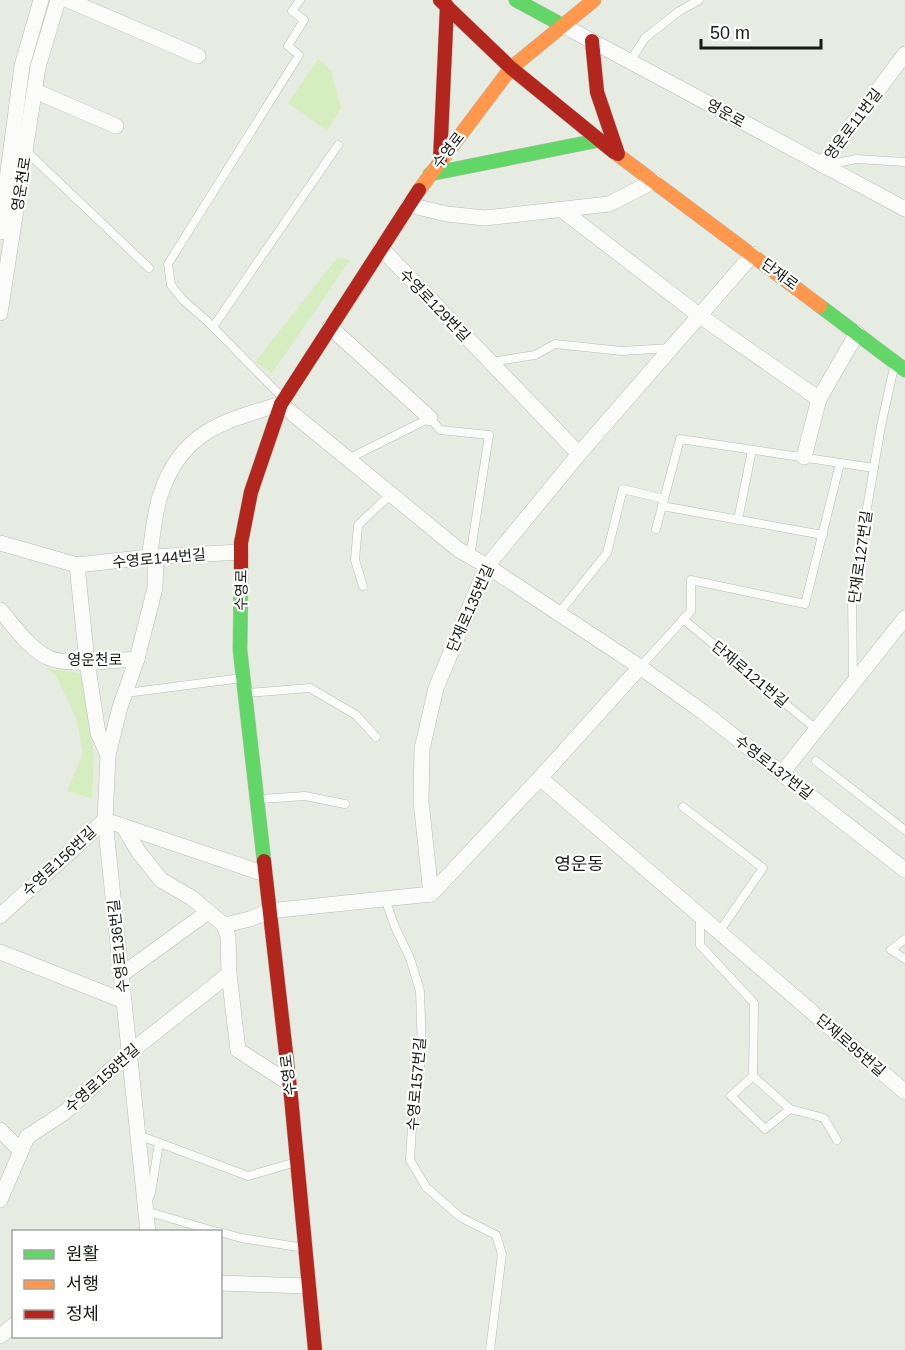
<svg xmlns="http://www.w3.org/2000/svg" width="905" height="1350" viewBox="0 0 905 1350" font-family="Arial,'Noto Sans KR',sans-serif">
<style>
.green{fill:#d6edbf}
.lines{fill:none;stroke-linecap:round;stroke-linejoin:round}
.lane-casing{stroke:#b8bdb4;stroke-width:9}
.street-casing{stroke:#b8bdb4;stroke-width:16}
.fast-casing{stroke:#b8bdb4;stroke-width:15}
.slow-casing{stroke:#b8bdb4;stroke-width:15}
.jam-casing{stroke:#b8bdb4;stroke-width:15}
.lane{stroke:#fbfcfa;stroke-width:8}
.street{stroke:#fbfcfa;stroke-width:15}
.fast{stroke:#63d668;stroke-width:14}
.slow{stroke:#ff974d;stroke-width:14}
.jam{stroke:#b3261e;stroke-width:14}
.labels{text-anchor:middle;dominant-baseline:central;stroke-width:4.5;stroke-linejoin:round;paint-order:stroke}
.street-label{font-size:15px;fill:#171b13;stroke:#fff}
.quarter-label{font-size:18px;fill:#171b13;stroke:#fff}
</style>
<rect width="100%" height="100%" fill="#e6ece1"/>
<!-- green -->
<g class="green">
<path d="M 318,59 L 331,71 L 341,108 L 327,131 L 288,103 Z"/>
<path d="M 338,257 L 350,260 L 272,373 L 255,362 Z"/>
<path d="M 47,668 L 82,674 L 94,754 L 92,798 L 67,791 L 83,754 L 77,721 L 57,677 Z"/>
</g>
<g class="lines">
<defs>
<g id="lane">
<path d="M 630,61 L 645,38 L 678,12 L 699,0"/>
<path d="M 26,151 L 149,268"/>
<path d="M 826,165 L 856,159 L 905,162"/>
<path d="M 213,327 L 338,145"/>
<path d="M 491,362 L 535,355 L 555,344 L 622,351 L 670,348"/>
<path d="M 283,398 L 207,321 L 183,300 L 171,285 L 168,264 L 299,55 L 288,46 L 304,20 L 292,11 L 300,0"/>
<path d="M 348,459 L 430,418 L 440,430 L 489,435 L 470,557"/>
<path d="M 662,506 L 823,535"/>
<path d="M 738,520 L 752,450"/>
<path d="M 656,529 L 680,439 L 874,468"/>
<path d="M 363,586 L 355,560 L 358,525 L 391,494"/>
<path d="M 559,613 L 607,553 L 623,489 L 664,499"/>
<path d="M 683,619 L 816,729"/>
<path d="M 640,667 L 691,611 L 691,580 L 805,604 L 840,463"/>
<path d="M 853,681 L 852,596 L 881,426 L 894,367"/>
<path d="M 126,693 L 242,678"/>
<path d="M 247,693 L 310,688 L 356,715 L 376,737"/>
<path d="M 816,761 L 905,830"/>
<path d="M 260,799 L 305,796 L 345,804"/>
<path d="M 683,807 L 763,868 L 719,932"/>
<path d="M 385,899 L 395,927 L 410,958 L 420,991 L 422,1051 L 412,1126 L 410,1160 L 426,1187 L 460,1217 L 496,1235 L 502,1254 L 490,1350"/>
<path d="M 700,917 L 700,945 L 754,1003 L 753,1076 L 790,1109 L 824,1118 L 837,1140"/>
<path d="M 905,939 L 891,950 L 905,959"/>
<path d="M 753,1076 L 731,1096 L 765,1129 L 790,1109"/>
<path d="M 138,1135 L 248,1176 L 296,1162"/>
<path d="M 148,1200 L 151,1193 L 159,1143"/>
<path d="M 146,1211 L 217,1232"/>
<path d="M 220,1232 L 241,1238 L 304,1248"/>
</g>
<g id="street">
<path d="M 68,0 L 198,56"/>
<path d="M 562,25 L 905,209"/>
<path d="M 35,91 L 116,126"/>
<path d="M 822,165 L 905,54"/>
<path d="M 409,205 L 447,214 L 485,218 L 609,204 L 654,181"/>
<path d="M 562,210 L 700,316 L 819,399"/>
<path d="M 0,232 L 22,66 L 41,0"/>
<path d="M 381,248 L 579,454"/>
<path d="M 0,313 L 38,67 L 58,0"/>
<path d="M 330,327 L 430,418"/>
<path d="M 804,457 L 819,399 L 857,333"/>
<path d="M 0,543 L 77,565 L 149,557 L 241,552"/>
<path d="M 149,557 C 153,537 154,513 161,493 C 182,431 224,421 281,404 L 459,550 L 487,566 L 640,667 L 703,712 L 905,870"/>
<path d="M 77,565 L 87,662 L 98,733 L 108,755"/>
<path d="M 0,610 C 14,626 28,647 47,657 C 65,667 116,660 137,659"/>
<path d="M 782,773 L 905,618"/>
<path d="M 540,778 L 905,1092"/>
<path d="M 431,894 L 421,801 L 422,749 L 436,688 L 487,566 L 579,454 L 753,254"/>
<path d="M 0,916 L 105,820 L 265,874"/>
<path d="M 224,925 L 250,919 L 269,911 L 431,894 L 540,778 L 640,667"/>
<path d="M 0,952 L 124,1001"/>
<path d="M 229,974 L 238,1050 L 289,1083"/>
<path d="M 121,975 L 208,912"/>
<path d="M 0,1130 L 21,1151"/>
<path d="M 0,1200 L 27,1137 L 65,1112 L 129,1053 L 229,974 L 228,936 L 224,925 L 192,898 L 161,880 L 138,851 L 123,826"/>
<path d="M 148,1232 L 105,820 L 108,755 L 120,707 L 137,659 L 155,588 L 156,557"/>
<path d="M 220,1283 L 309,1286"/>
<path d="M 0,1336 L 14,1325"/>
</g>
<g id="fast">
<path d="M 516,0 L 562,25"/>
<path d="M 430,174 L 600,140"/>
<path d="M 820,306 L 905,370"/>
<path d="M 241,578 L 240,650 L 264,861"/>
</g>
<g id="slow">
<path d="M 614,152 L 820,306"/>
<path d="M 419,190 L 511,68 L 594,0"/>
</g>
<g id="jam">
<path d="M 440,0 L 511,68 L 614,152"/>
<path d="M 592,41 L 597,92 L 618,154"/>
<path d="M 440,160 L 447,6"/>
<path d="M 241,578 L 241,543 L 251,492 L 281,404 L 419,190"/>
<path d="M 264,861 L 291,1097 L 315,1350"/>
</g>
</defs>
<!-- lane casing -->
<use href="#lane" class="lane-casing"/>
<!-- street casing -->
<use href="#street" class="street-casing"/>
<!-- fast casing -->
<use href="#fast" class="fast-casing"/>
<!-- slow casing -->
<use href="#slow" class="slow-casing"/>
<!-- jam casing -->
<use href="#jam" class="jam-casing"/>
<!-- lane -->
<use href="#lane" class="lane"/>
<!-- street -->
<use href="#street" class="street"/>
<!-- fast -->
<use href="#fast" class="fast"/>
<!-- slow -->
<use href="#slow" class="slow"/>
<!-- jam -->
<use href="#jam" class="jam"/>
</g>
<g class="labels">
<!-- street labels -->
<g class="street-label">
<text transform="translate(726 113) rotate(29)">영운로</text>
<text transform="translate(853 124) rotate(-53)">영운로11번길</text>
<text transform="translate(448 150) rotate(-52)">수영로</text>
<text transform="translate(21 184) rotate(-81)">영운천로</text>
<text transform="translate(780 274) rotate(37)">단재로</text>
<text transform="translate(435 305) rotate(46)">수영로129번길</text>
<text transform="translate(860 557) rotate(-82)">단재로127번길</text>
<text transform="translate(159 558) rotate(-5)">수영로144번길</text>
<text transform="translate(241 590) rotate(-89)">수영로</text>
<text transform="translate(470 608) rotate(-66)">단재로135번길</text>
<text x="95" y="659">영운천로</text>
<text transform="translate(750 674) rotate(40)">단재로121번길</text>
<text transform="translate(774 767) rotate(38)">수영로137번길</text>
<text transform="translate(59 861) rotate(-43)">수영로156번길</text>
<text transform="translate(118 946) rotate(-96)">수영로136번길</text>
<text transform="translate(851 1045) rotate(41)">단재로95번길</text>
<text transform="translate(288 1075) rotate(-97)">수영로</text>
<text transform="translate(102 1078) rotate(-42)">수영로158번길</text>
<text transform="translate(416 1084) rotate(-85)">수영로157번길</text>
</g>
<!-- quarter labels -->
<g class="quarter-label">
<text x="579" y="864">영운동</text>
</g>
</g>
<!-- legend -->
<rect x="12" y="1230" width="210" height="108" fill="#ffffff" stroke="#a2a4a1" stroke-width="1.5"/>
<rect x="24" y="1250" width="30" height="9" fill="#63d668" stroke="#a2a4a1" stroke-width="1.5"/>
<text x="66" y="1260" font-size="18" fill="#171b13">원활</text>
<rect x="24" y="1280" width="30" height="9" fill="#ff974d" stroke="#a2a4a1" stroke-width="1.5"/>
<text x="66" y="1290" font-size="18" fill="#171b13">서행</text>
<rect x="24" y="1310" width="30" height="9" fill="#b3261e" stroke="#a2a4a1" stroke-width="1.5"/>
<text x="66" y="1320" font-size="18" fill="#171b13">정체</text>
<!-- scale -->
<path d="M701 39v9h120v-9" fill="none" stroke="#171b13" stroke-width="3"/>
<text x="710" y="39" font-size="18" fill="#171b13" stroke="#ffffff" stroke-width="4.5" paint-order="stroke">50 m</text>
</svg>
